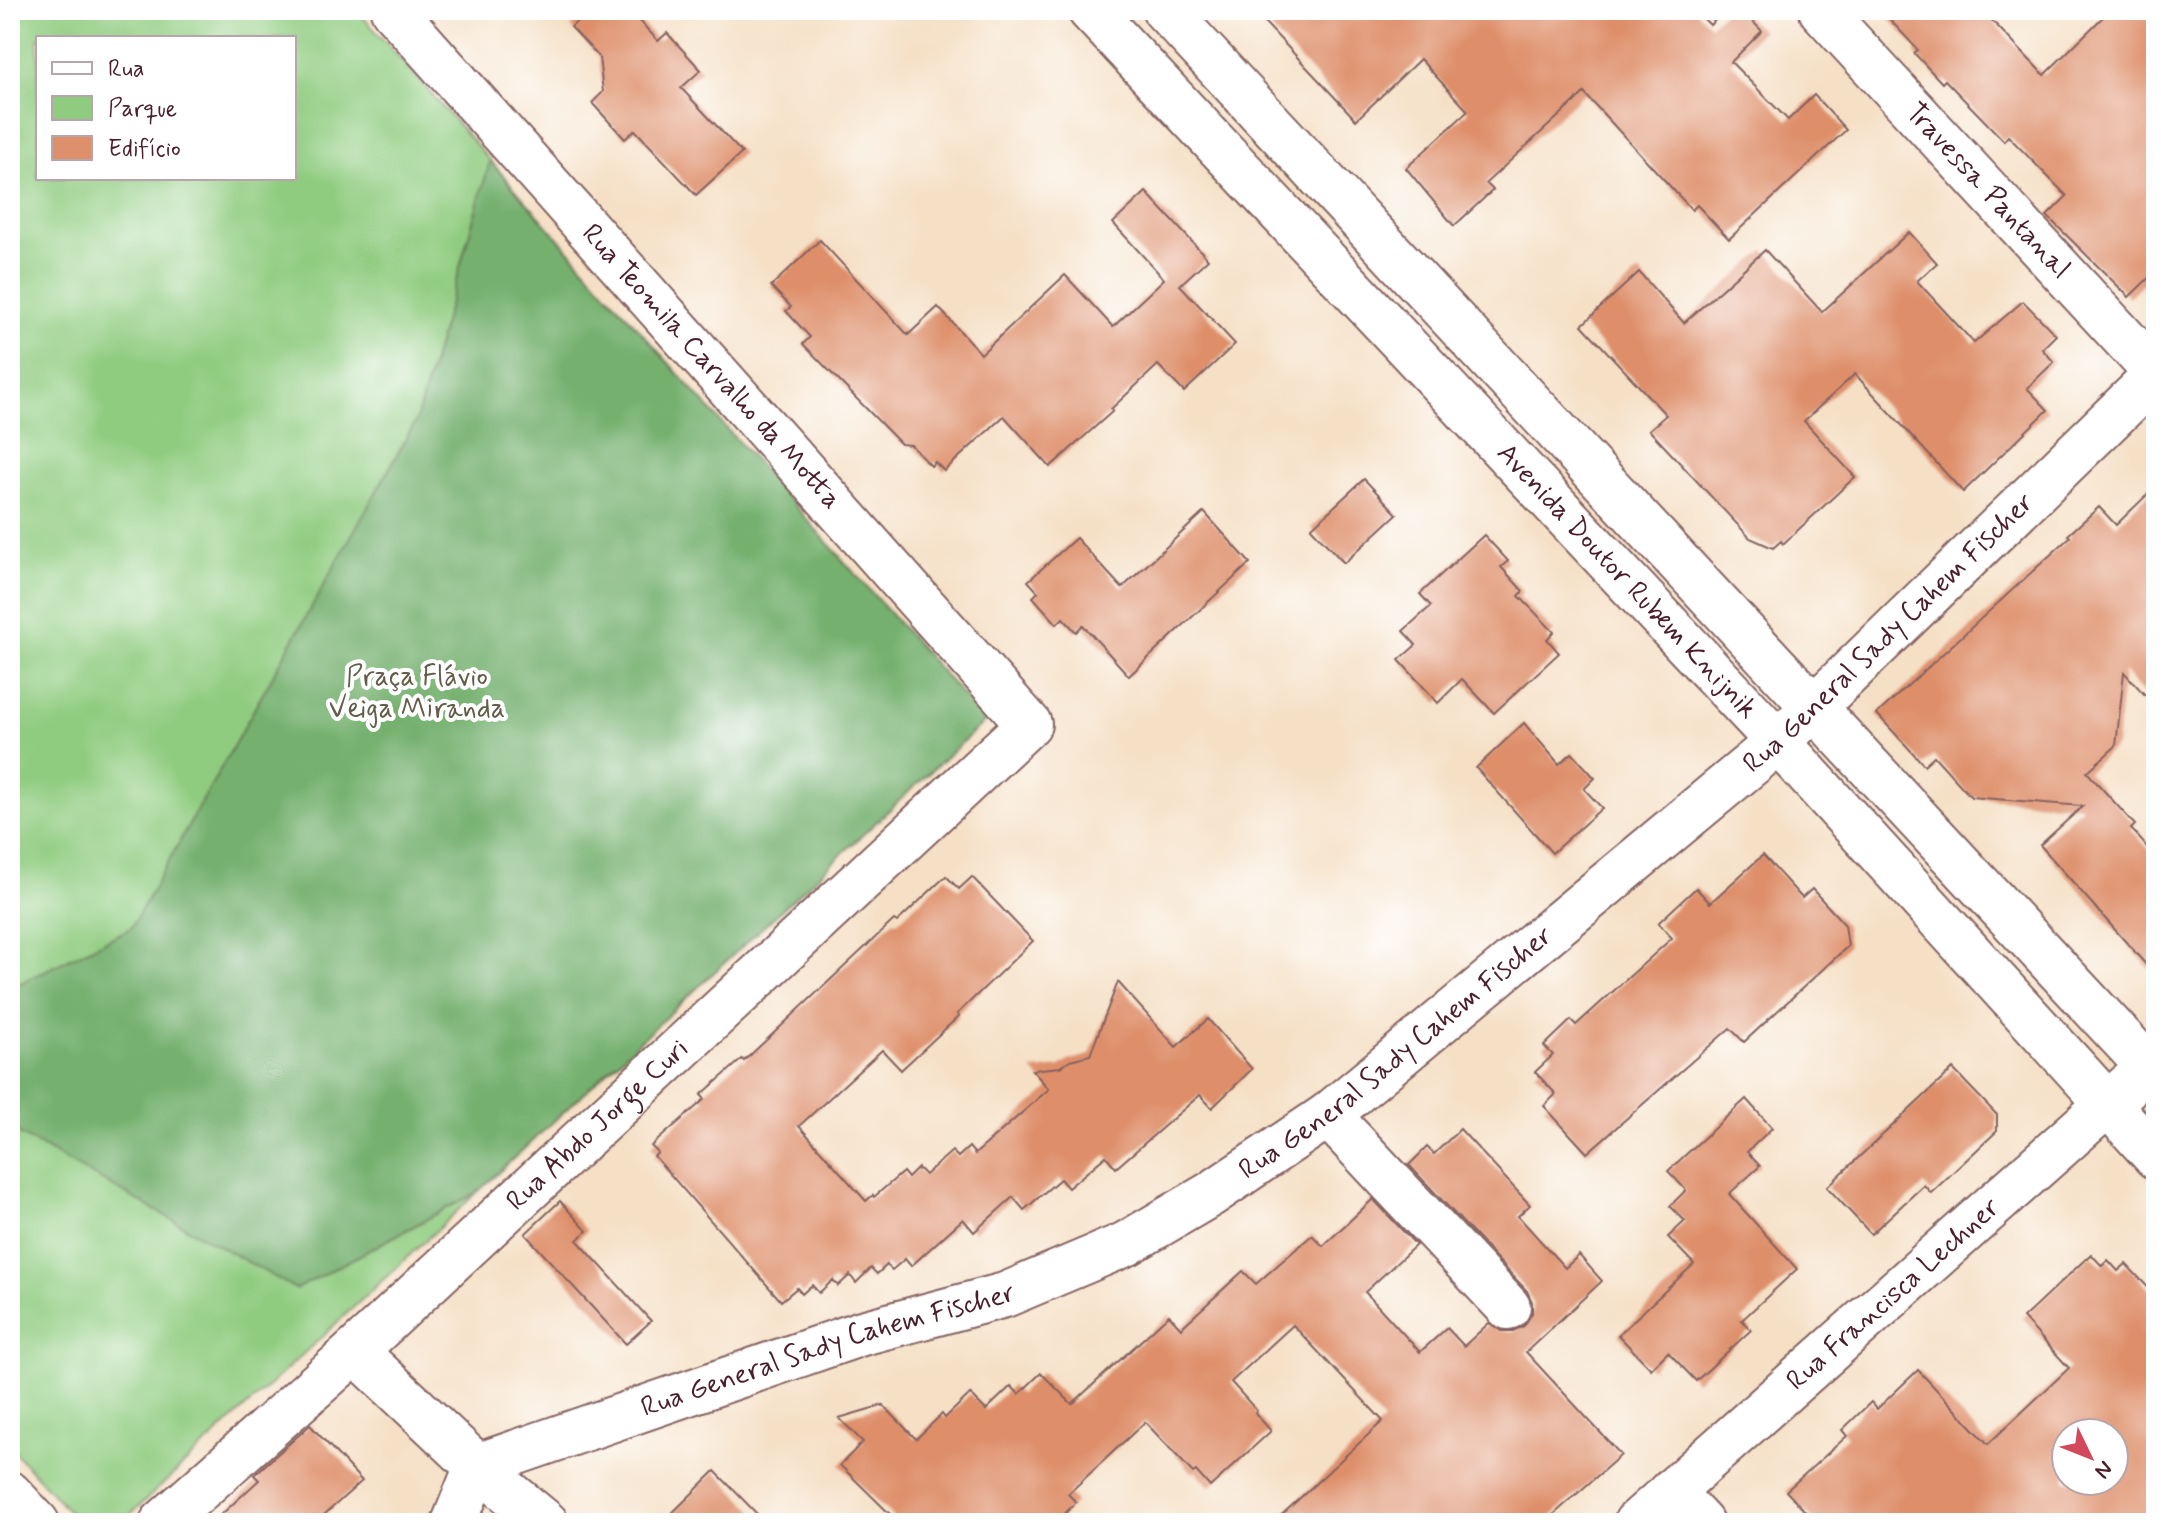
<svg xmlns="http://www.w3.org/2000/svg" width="2166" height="1533" viewBox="0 0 2166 1533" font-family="Mynerve,sans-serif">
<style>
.green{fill:#90cc80;stroke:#6d7656;stroke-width:2;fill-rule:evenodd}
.forest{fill:#74b06e;stroke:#5f684c;stroke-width:2}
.building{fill:#de8f6b;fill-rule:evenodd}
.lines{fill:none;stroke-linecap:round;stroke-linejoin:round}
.minor-casing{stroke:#866361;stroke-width:48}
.minor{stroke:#fff;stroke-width:44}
.labels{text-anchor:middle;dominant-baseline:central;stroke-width:8;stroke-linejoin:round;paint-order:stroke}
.street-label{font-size:28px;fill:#4a1f2b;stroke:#fff}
.park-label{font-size:28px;fill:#625c49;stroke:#fff}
</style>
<rect width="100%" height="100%" fill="#fff"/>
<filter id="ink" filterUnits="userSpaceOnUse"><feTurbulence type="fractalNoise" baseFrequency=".0125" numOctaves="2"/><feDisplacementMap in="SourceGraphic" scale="16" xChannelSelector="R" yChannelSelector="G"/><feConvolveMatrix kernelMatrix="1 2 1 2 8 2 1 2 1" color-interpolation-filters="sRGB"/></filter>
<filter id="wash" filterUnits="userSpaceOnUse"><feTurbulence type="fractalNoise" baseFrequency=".006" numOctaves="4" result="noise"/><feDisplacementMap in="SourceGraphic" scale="32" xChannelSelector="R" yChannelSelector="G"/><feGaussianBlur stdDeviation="1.8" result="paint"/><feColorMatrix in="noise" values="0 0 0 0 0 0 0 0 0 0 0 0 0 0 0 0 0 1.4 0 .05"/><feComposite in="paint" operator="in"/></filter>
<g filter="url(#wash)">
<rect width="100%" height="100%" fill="#f5e0c6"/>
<!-- green -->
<path class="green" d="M 10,10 L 357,10 L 985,721 L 121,1523 L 79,1523 L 10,1447 ZM 38,38 L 294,38 L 294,178 L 38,178 Z"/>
<!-- forest -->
<path class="forest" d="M 490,161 L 985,721 L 476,1193 L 296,1289 L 10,1129 L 10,988 L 131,928 L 416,421 Z"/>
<g id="blocks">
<!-- building -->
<g class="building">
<path d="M 590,10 L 630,10 L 658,41 L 667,33 L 701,70 L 681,88 L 742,153 L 696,195 L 635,130 L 625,139 L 592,103 L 603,92 L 599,57 L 571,27 Z"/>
<path d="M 1253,10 L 1695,10 L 1710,25 L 1726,10 L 1741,10 L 1762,31 L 1731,62 L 1788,120 L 1814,95 L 1846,130 L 1729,239 L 1697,205 L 1692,210 L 1584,93 L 1486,183 L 1493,190 L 1454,226 L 1406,168 L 1468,111 L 1420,59 L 1356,120 Z"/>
<path d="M 1881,10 L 1982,10 L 2044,75 L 2110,10 L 2156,10 L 2156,271 L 2129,297 L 2047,216 L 2067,196 L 2008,136 L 2004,141 L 1945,80 L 1942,83 L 1914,53 L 1918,50 Z"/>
<path d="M 1146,192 L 1208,259 L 1180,285 L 1235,344 L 1184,392 L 1158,365 L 1111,409 L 1113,411 L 1050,467 L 1004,416 L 944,471 L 935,462 L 931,466 L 911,445 L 901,444 L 803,344 L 810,337 L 786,311 L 791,307 L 771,286 L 820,240 L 908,335 L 938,307 L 981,354 L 1065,275 L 1113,327 L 1164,279 L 1113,223 Z"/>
<path d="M 1909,232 L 1937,263 L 1917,281 L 1974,343 L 2023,301 L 2056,335 L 2042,349 L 2054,362 L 2027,388 L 2048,410 L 1963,492 L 1855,374 L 1804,421 L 1855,477 L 1783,544 L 1781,541 L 1773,548 L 1750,538 L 1649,430 L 1666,415 L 1582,325 L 1639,272 L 1684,323 L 1765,250 L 1822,312 Z"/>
<path d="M 1364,479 L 1397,514 L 1344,563 L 1311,528 Z"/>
<path d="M 2156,486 L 2156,707 L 2124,672 L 2116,746 L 2087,772 L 2135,825 L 2131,829 L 2156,857 L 2156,976 L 2040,845 L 2083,806 L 1971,797 L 1934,756 L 1924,765 L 1877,714 L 2070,537 L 2068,535 L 2099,507 L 2116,525 Z"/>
<path d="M 1204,512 L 1250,563 L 1129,676 L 1083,625 L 1076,632 L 1063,618 L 1057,624 L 1033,597 L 1038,592 L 1028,581 L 1076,538 L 1122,588 Z"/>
<path d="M 1484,535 L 1508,561 L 1501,567 L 1523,591 L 1519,596 L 1554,632 L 1547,639 L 1559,653 L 1494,713 L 1462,679 L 1438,703 L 1399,660 L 1416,645 L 1403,631 L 1431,606 L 1420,594 Z"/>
<path d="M 1524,723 L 1559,764 L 1572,753 L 1595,778 L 1584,789 L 1602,808 L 1552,853 L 1476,768 Z"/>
<path d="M 1763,855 L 1802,898 L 1812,889 L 1845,925 L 1848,946 L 1744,1042 L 1730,1028 L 1587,1153 L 1544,1106 L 1556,1094 L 1535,1072 L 1553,1055 L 1544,1046 L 1571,1020 L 1576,1025 L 1672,938 L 1658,923 L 1696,888 L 1710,903 Z"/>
<path d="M 946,876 L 959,889 L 972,877 L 1033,941 L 957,1014 L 959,1016 L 901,1070 L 882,1050 L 799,1126 L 866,1201 L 873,1195 L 874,1197 L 903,1172 L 908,1178 L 918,1168 L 925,1175 L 952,1151 L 958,1157 L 969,1147 L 975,1154 L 1049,1089 L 1032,1070 L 1060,1067 L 1070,1060 L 1090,1055 L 1118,982 L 1176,1047 L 1208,1019 L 1252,1069 L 1212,1108 L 1200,1095 L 1116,1168 L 1106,1156 L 1068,1188 L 1060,1179 L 1024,1210 L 1013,1197 L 974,1232 L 963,1219 L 911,1266 L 905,1259 L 892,1270 L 887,1265 L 877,1274 L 871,1268 L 856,1283 L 850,1275 L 838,1286 L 833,1280 L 819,1293 L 812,1285 L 802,1294 L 797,1288 L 781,1301 L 654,1156 L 658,1153 L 651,1146 L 705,1099 L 701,1095 L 742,1059 L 744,1061 L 894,920 L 897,922 Z"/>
<path d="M 1953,1069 L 1997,1115 L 1997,1131 L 1931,1193 L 1924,1185 L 1871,1234 L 1827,1187 Z"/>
<path d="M 1746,1099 L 1772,1128 L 1747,1152 L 1760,1166 L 1729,1194 L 1797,1269 L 1742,1320 L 1751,1330 L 1696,1381 L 1668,1352 L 1651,1369 L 1618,1335 L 1694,1264 L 1668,1237 L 1685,1221 L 1670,1206 L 1686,1190 L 1668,1171 Z"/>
<path d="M 1460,1129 L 1530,1205 L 1518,1216 L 1565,1268 L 1579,1255 L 1602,1281 L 1526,1352 L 1621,1455 L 1544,1523 L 1273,1523 L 1383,1421 L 1293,1325 L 1231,1382 L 1257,1411 L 1255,1413 L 1271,1431 L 1210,1487 L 1196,1471 L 1193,1473 L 1145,1422 L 1068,1494 L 1076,1502 L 1056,1523 L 899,1523 L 840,1465 L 863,1442 L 839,1418 L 883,1405 L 916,1439 L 942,1414 L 945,1418 L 970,1394 L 986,1410 L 1011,1386 L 1019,1394 L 1041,1373 L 1072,1404 L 1169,1315 L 1181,1328 L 1243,1271 L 1256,1284 L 1312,1235 L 1323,1246 L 1373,1199 L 1416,1245 L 1365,1292 L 1420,1352 L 1447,1328 L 1464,1346 L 1489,1323 L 1502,1331 L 1513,1331 L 1524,1326 L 1532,1313 L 1532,1302 L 1527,1291 L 1409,1165 L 1427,1147 L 1434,1154 Z"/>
<path d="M 560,1201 L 587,1231 L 577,1240 L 651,1321 L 626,1344 L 525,1234 Z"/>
<path d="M 2091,1254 L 2102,1266 L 2108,1260 L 2118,1271 L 2126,1264 L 2156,1296 L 2156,1523 L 1816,1523 L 1786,1491 L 1847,1436 L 1842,1430 L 1871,1402 L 1877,1409 L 1918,1370 L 1988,1444 L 2069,1368 L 2023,1318 ZM 2066,1433 L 2114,1433 L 2114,1481 L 2066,1481 Z"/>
<path d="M 310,1425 L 362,1481 L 315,1523 L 212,1523 L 259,1480 L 254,1475 Z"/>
<path d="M 715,1471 L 766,1523 L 662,1523 Z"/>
</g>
</g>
</g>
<g filter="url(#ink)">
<use href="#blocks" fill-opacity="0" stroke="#866361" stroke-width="2"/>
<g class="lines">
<defs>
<g id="minor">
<path id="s1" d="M 1090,10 L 1778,742 L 2156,1157"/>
<path d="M 1165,10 L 2156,1075"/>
<path id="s2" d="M 1821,10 L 2156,373"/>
<path d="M 1328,1115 L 1508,1307"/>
<path d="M 355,1351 L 477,1466 L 546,1523"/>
<path id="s3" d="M 477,1466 L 862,1333 L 1005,1295 L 1126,1244 L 1211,1194 L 1328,1115 L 1778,742 L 2156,375"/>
<path d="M 1671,1491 L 1701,1523"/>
<path d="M 10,1494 L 37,1523"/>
<path id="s4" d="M 162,1523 L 355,1351 L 1029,724 L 393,10"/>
<path d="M 454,1523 L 477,1466"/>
<path id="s5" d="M 1636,1523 L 2129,1085"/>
</g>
</defs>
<!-- minor casing -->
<use href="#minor" class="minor-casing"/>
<!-- minor -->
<use href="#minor" class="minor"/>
</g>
</g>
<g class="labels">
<!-- street labels -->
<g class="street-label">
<text stroke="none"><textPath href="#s2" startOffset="246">Travessa Pantanal</textPath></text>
<text transform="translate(711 367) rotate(48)">Rua Teomila Carvalho da Motta</text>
<text stroke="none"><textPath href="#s1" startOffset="784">Avenida Doutor Rubem Knijnik</textPath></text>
<text stroke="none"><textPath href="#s3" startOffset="1666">Rua General Sady Cahem Fischer</textPath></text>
<text stroke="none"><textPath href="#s3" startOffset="1018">Rua General Sady Cahem Fischer</textPath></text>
<text stroke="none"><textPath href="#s4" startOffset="590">Rua Abdo Jorge Curi</textPath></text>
<text stroke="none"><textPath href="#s5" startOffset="344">Rua Francisca Lechner</textPath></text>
<text stroke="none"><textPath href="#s3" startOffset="370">Rua General Sady Cahem Fischer</textPath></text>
</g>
<!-- park labels -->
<g class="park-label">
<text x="417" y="677">Praça Flávio<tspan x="417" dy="32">Veiga Miranda</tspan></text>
</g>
</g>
<!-- margin -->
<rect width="2166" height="1533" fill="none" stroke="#fff" stroke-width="40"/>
<!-- legend -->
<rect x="36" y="36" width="260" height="144" fill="#ffffff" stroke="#b7a5aa" stroke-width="2"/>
<rect x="52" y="62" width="40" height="12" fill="#ffffff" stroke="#b7a5aa" stroke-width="2"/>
<text x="108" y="76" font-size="24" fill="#4a1f2b">Rua</text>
<rect x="52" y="96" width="40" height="24" fill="#90cc80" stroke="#b7a5aa" stroke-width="2"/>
<text x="108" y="116" font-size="24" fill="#4a1f2b">Parque</text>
<rect x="52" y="136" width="40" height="24" fill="#de8f6b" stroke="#b7a5aa" stroke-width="2"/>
<text x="108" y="156" font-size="24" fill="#4a1f2b">Edifício</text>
<!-- north arrow -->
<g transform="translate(2090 1457) rotate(133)"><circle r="38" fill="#ffffff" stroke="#b7a5aa" stroke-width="2"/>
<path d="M0-6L14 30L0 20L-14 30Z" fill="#d1495b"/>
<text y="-12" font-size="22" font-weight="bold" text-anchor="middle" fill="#4a1f2b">N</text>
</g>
</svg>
